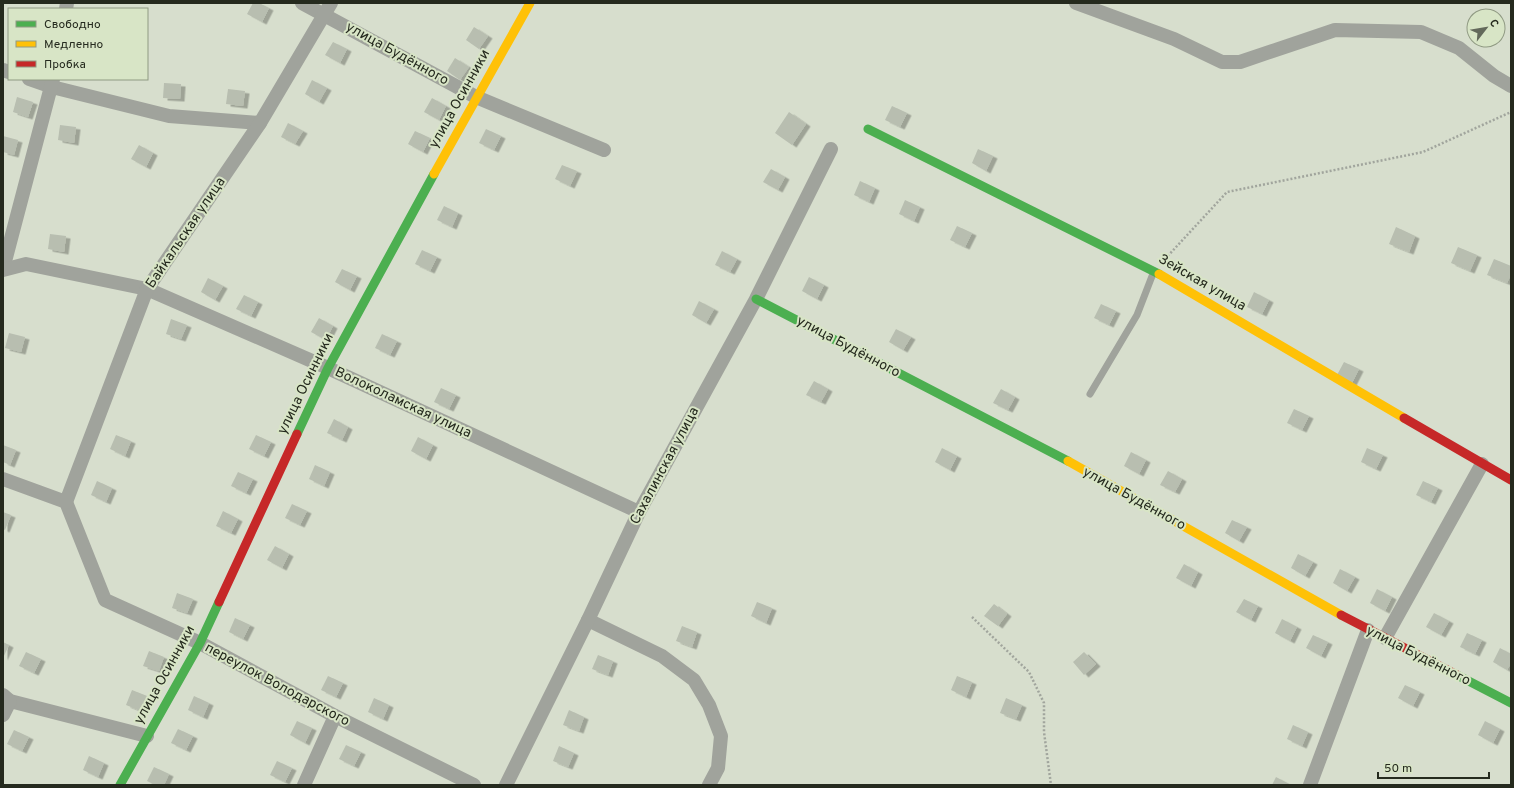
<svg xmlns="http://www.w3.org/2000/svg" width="1514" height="788" viewBox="0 0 1514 788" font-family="Overpass,sans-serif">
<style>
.building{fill:#b8beb0;filter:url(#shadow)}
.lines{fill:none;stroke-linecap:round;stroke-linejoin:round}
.path{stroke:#a1a59d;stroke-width:2.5;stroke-dasharray:2 2;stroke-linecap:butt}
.lane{stroke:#a0a39c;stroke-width:7}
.street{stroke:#a0a39c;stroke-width:14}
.fast{stroke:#4caf50;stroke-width:9}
.slow{stroke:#ffc107;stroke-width:9}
.jam{stroke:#c62828;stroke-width:9}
.labels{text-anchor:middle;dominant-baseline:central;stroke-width:4;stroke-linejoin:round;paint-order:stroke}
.street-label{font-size:14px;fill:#252a1e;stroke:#d8e5c6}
</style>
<defs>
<filter id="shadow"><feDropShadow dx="4.5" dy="2.5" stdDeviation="0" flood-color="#0004"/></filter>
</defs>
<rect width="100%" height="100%" fill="#d7decd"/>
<!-- building -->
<g class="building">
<path d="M 253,3 L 259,3 L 269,8 L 262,22 L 247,14 Z"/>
<path d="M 474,27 L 488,36 L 479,49 L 466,40 Z"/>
<path d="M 333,42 L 347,49 L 340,63 L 325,55 Z"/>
<path d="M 455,58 L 469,67 L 460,80 L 447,71 Z"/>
<path d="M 312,80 L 327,88 L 319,102 L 305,94 Z"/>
<path d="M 164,83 L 181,84 L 180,99 L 163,98 Z"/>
<path d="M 228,89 L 245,91 L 243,106 L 226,104 Z"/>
<path d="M 17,97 L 33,102 L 28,117 L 13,112 Z"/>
<path d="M 432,98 L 446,106 L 439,120 L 424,112 Z"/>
<path d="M 892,106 L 907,113 L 900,127 L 885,120 Z"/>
<path d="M 789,112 L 806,124 L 792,145 L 775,133 Z"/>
<path d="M 288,123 L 303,131 L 295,144 L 281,137 Z"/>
<path d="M 60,125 L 76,127 L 74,143 L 58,140 Z"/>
<path d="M 486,129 L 501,136 L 494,150 L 479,143 Z"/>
<path d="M 415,131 L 430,138 L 423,152 L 408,144 Z"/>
<path d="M 3,136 L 18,140 L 14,155 L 3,152 Z"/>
<path d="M 139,145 L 153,153 L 146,167 L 131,159 Z"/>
<path d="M 978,149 L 993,156 L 986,171 L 972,163 Z"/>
<path d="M 562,165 L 577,171 L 570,186 L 555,179 Z"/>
<path d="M 771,169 L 785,177 L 778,190 L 763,182 Z"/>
<path d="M 860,181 L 875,188 L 869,202 L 854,195 Z"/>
<path d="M 905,200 L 920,207 L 914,221 L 899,214 Z"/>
<path d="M 444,206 L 458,213 L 452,227 L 437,220 Z"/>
<path d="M 957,226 L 972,233 L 965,247 L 950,240 Z"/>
<path d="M 1396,227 L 1415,236 L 1409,252 L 1389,244 Z"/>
<path d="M 50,234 L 66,236 L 64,252 L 48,249 Z"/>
<path d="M 1458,247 L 1477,255 L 1470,271 L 1451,263 Z"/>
<path d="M 422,250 L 437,257 L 430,271 L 415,264 Z"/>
<path d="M 722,251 L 737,259 L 730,272 L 715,265 Z"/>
<path d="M 1494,259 L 1511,266 L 1511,274 L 1507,283 L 1487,275 Z"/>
<path d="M 342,269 L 357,276 L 350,290 L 335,282 Z"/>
<path d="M 809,277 L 824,285 L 817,299 L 802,291 Z"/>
<path d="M 208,278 L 223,286 L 215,300 L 201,292 Z"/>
<path d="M 1254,292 L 1269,300 L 1262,314 L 1247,307 Z"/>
<path d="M 244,295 L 258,302 L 251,316 L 236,309 Z"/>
<path d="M 699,301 L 714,309 L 706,323 L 692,315 Z"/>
<path d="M 1101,304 L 1116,311 L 1109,325 L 1094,318 Z"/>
<path d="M 319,318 L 333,326 L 326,340 L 311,332 Z"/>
<path d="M 171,319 L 187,325 L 181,339 L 166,334 Z"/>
<path d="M 896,329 L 911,337 L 903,350 L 889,342 Z"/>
<path d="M 9,333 L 25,337 L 21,352 L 5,348 Z"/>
<path d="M 382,334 L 397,341 L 390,355 L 375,348 Z"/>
<path d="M 1344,362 L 1359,369 L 1352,383 L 1337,375 Z"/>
<path d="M 814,381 L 828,389 L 821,402 L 806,395 Z"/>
<path d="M 441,388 L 456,395 L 449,409 L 434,402 Z"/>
<path d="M 1001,389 L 1015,397 L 1008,410 L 993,403 Z"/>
<path d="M 1294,409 L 1309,416 L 1302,430 L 1287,423 Z"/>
<path d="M 334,419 L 348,427 L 342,440 L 327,433 Z"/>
<path d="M 116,435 L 131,441 L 125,456 L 110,449 Z"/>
<path d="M 256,435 L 271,442 L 264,456 L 249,449 Z"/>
<path d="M 418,437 L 433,445 L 426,459 L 411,451 Z"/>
<path d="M 3,445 L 16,450 L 10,465 L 3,462 Z"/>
<path d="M 942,448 L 957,456 L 950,470 L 935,462 Z"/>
<path d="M 1367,448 L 1383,455 L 1376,469 L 1361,462 Z"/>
<path d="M 1131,452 L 1146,460 L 1139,474 L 1124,466 Z"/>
<path d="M 315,465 L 330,472 L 324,486 L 309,479 Z"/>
<path d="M 1168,471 L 1182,479 L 1175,492 L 1160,485 Z"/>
<path d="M 238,472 L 253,479 L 246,493 L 231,486 Z"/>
<path d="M 97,481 L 112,488 L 106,502 L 91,495 Z"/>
<path d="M 1423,481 L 1438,488 L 1431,502 L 1416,495 Z"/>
<path d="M 292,504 L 307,511 L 300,525 L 285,518 Z"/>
<path d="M 223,511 L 238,519 L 231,533 L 216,526 Z"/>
<path d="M 3,512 L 11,515 L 5,530 L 3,529 Z"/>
<path d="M 1232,520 L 1247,527 L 1239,541 L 1225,533 Z"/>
<path d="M 275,546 L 289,554 L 282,568 L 267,560 Z"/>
<path d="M 1298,554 L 1313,562 L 1305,576 L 1291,568 Z"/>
<path d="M 1184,564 L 1198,572 L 1191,586 L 1176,578 Z"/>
<path d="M 1340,569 L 1355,577 L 1347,591 L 1333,583 Z"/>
<path d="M 1377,589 L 1392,597 L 1385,611 L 1370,603 Z"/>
<path d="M 177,593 L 193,599 L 187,613 L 172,608 Z"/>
<path d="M 1244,599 L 1258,606 L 1251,620 L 1236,612 Z"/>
<path d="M 757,602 L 772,608 L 766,623 L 751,616 Z"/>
<path d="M 994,604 L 1007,614 L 998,626 L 984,616 Z"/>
<path d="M 1434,613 L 1449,621 L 1441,635 L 1426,627 Z"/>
<path d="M 235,618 L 250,625 L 243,639 L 229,632 Z"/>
<path d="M 1282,619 L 1297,627 L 1290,641 L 1275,633 Z"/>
<path d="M 682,626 L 697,632 L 692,647 L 676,641 Z"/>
<path d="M 1467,633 L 1482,640 L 1475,654 L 1460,647 Z"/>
<path d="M 1313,635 L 1328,642 L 1321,656 L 1306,648 Z"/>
<path d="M 3,642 L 9,645 L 3,658 Z"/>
<path d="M 1500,648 L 1511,654 L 1511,663 L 1507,670 L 1493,662 Z"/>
<path d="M 149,651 L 164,657 L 159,671 L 143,666 Z"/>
<path d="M 26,652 L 41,659 L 34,673 L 19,666 Z"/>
<path d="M 1084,652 L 1096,664 L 1084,675 L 1073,662 Z"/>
<path d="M 598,655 L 613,661 L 608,675 L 592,669 Z"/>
<path d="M 328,676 L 343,683 L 336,697 L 321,690 Z"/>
<path d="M 957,676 L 972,682 L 966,697 L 951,690 Z"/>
<path d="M 1405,685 L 1420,692 L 1413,706 L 1398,698 Z"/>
<path d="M 132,690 L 147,696 L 141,711 L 126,705 Z"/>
<path d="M 194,696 L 209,703 L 203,717 L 188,710 Z"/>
<path d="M 374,698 L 389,705 L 383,719 L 368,712 Z"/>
<path d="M 1006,698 L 1022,705 L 1016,719 L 1000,713 Z"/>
<path d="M 569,710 L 584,717 L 579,731 L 563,725 Z"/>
<path d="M 297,721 L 312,728 L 305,743 L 290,735 Z"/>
<path d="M 1485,721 L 1500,729 L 1493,743 L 1478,735 Z"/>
<path d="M 1293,725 L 1308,732 L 1302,746 L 1287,739 Z"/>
<path d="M 178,729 L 193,736 L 186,750 L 171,743 Z"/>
<path d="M 14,730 L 29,737 L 22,751 L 7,744 Z"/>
<path d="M 346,745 L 361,752 L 354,766 L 339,759 Z"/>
<path d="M 559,746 L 574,753 L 568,767 L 553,761 Z"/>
<path d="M 89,756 L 104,763 L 98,777 L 83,770 Z"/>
<path d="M 277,761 L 292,768 L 285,782 L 270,775 Z"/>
<path d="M 154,767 L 169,774 L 164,785 L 155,785 L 147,781 Z"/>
<path d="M 1276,777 L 1291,785 L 1272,785 Z"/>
</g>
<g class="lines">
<!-- path -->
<g class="path">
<path d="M 1165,259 L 1227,192 L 1423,152 L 1511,112"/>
<path d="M 972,617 L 1029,672 L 1044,703 L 1044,732 L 1051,785"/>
</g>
<!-- lane -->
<path class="lane" d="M 1090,394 L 1137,315 L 1154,271"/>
<!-- street -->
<g class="street">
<path d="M 302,3 L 476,97 L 604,150"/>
<path d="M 1076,3 L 1174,39 L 1222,62 L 1240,62 L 1335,30 L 1421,32 L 1459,48 L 1494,76 L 1511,86"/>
<path d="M 66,9 L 67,3"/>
<path d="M 3,70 L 9,72"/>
<path d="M 29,79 L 52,87 L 169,116 L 260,123"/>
<path d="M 3,269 L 53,79"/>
<path d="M 3,270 L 26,264 L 147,289 L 328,368 L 639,512"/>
<path d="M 3,479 L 66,502 L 105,600 L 200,643 L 335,716 L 474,785"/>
<path d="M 66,502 L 147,289 L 260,123 L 331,3"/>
<path d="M 588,620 L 662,656 L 694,680 L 709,705 L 721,736 L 718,768 L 709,785"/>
<path d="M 1385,638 L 1482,464"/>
<path d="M 3,695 L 10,701 L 147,736"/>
<path d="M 3,715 L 10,701"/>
<path d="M 304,785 L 335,716"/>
<path d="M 506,785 L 588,620 L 639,512 L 756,299 L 831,149"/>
<path d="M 1310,785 L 1368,630"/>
</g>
<!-- fast -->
<g class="fast">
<path d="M 868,129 L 1159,274"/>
<path d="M 756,299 L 1068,461"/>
<path d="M 297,434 L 328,368 L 434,174"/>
<path d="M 1457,675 L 1511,703"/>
<path d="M 120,785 L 200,643 L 219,602"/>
</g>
<!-- slow -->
<g class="slow">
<path d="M 434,174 L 530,3"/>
<path d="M 1159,274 L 1404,418"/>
<path d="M 1068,461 L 1341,615"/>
</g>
<!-- jam -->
<g class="jam">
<path d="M 1404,418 L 1511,480"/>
<path d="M 219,602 L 297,434"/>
<path d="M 1341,615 L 1457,675"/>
</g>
</g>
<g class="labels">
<!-- street labels -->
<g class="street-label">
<text transform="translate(397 54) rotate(29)">улица Будённого</text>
<text transform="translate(460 99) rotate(-61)">улица Осинники</text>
<text transform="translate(186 233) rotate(-56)">Байкальская улица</text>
<text transform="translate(1202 283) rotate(30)">Зейская улица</text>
<text transform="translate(848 347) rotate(28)">улица Будённого</text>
<text transform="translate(306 384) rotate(-64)">улица Осинники</text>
<text transform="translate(403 403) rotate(25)">Волоколамская улица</text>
<text transform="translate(665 466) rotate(-62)">Сахалинская улица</text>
<text transform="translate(1134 499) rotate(29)">улица Будённого</text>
<text transform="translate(1418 656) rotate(27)">улица Будённого</text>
<text transform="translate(165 675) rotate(-61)">улица Осинники</text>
<text transform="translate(277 685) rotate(28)">переулок Володарского</text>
</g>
</g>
<!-- border -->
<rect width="1514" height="788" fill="none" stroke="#252a1e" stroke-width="8"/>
<!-- legend -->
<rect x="8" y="8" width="140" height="72" fill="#d8e5c6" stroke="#909a83"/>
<rect x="16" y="21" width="20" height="6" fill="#4caf50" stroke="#909a83"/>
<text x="44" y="28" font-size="12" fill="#252a1e">Свободно</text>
<rect x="16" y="41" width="20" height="6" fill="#ffc107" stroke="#909a83"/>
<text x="44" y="48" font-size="12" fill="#252a1e">Медленно</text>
<rect x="16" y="61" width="20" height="6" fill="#c62828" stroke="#909a83"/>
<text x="44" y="68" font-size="12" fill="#252a1e">Пробка</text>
<!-- north arrow -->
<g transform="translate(1486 28) rotate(59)"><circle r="19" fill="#d8e5c6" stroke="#909a83"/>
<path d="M0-3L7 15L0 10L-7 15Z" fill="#63695b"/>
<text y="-6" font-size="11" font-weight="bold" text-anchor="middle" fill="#252a1e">С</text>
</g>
<!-- scale -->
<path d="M1378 772v6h111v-6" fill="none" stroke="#252a1e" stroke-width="2"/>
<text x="1384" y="772" font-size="12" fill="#252a1e" stroke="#d8e5c6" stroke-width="3" paint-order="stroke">50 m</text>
</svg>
